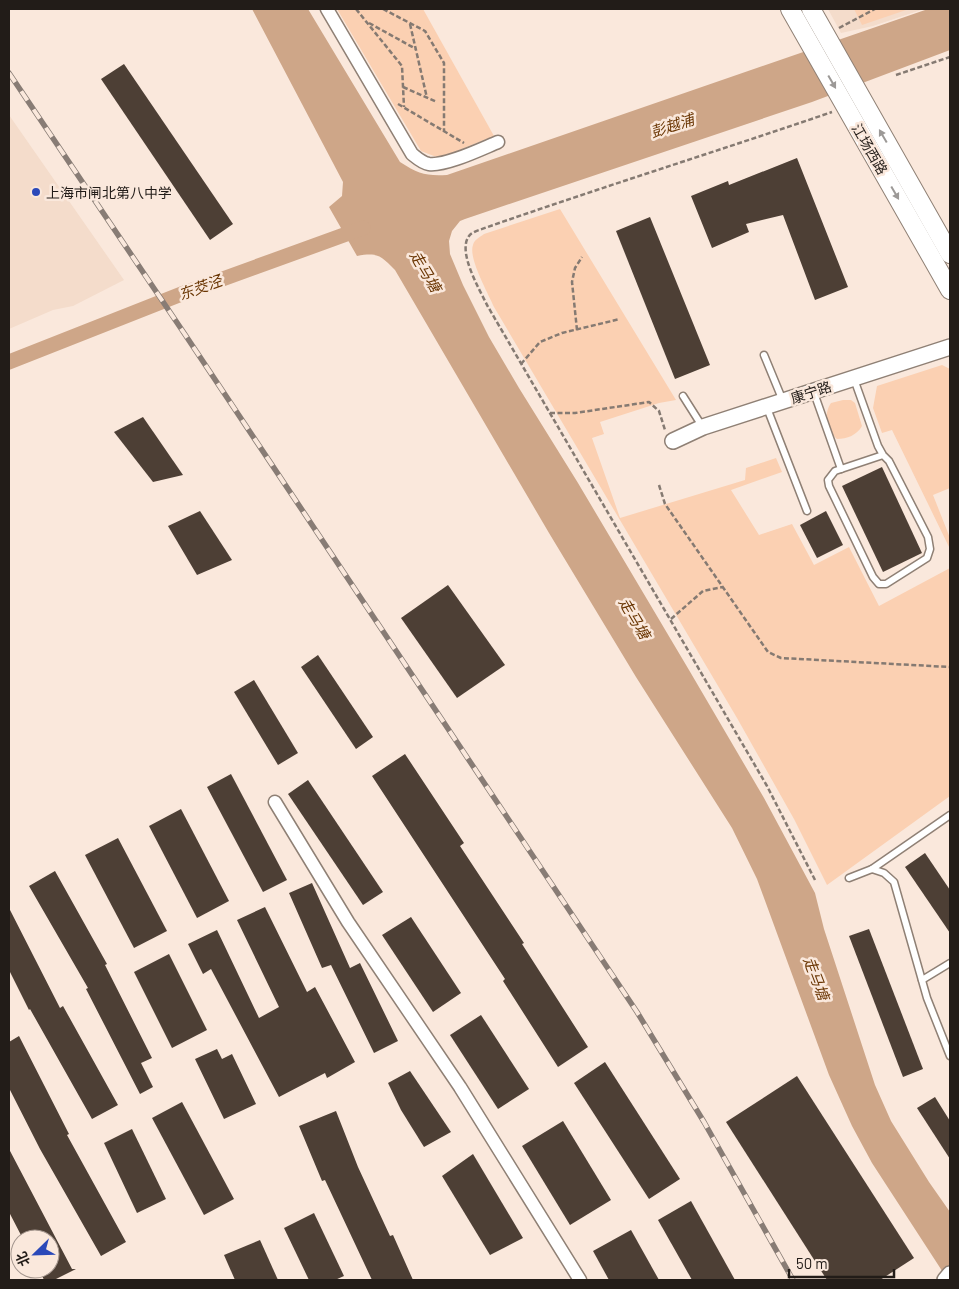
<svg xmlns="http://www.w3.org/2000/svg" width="959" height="1289" viewBox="0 0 959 1289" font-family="Barlow,'Noto Sans SC',sans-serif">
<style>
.built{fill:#f4dccb}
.green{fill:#fbd0b2}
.water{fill:#cea688}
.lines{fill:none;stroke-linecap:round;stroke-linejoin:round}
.canal{stroke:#cea688;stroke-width:15}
.building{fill:#4d3f35}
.service-casing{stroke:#8f8075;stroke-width:9}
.minor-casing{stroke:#8f8075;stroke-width:15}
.tertiary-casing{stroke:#8f8075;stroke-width:18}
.secondary-casing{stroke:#8f8075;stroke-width:20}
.path{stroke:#857a72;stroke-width:2.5;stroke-dasharray:5 2.5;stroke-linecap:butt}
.service{stroke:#fff;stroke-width:6}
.minor{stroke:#fff;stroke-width:12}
.tertiary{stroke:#fff;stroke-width:15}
.secondary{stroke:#fff;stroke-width:18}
.rail-casing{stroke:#887c75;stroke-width:5.5}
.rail{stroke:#fae8dc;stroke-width:4;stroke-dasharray:11;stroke-linecap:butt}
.oneway{fill:#9c9997}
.poi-dot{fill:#2b49b9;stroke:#fae8dc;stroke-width:2}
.labels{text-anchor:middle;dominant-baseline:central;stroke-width:5;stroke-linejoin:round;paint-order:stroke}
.street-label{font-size:14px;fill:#221c18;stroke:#fae8dc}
.poi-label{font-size:14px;fill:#221c18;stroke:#fae8dc;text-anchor:start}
.water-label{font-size:15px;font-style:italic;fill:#6b3705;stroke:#fae8dc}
</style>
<rect width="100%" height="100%" fill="#fae8dc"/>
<!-- built -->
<g class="built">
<path d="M 828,9 L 924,9 L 873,26 L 841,33 Z"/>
<path d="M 9,115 L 124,280 L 73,306 L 53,310 L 9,329 Z"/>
</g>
<!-- green -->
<g class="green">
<path d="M 337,9 L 423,9 L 494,136 L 439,158 L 421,151 Z"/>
<path d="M 854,9 L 909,9 L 862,25 Z"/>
<path d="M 560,209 L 676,400 L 659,403 L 600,422 L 604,434 L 592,438 L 620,518 L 745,480 L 746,468 L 776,458 L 782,472 L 731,490 L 759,535 L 792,524 L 814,565 L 849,547 L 879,606 L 950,568 L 950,796 L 827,885 L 794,819 L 737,718 L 494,307 C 488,293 468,258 473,245 C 474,240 480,237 484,234 Z"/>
<path d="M 942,365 L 950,369 L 950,488 L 933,495 L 950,538 L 950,549 L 892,430 L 882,433 L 873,408 L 877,386 Z"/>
<path d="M 843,400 L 851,400 L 855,403 L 862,426 C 857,435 847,439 837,439 C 826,430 823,415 831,403 Z"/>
</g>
<!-- water -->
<path class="water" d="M 252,9 L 308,9 L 400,162 C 419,174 425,176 447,175 L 928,9 L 950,9 L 950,50 L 812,102 L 465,219 L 460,221 L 452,231 L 449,241 L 450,254 L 463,285 L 489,337 L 519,388 L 578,483 L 689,670 L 764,798 L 815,893 L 824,929 L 875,1085 L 891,1121 L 929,1182 L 950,1212 L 950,1280 L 948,1280 L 872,1163 L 852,1126 L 829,1075 L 757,879 L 732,828 L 636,677 L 549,533 L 395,270 C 381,256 378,252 357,256 L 329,207 L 342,196 L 343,182 Z"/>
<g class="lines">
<!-- canal -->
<path class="canal" d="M 9,362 L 184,293 L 363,228"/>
</g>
<!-- building -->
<g class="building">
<path d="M 124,64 L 233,224 L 210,240 L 101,79 Z"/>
<path d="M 797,158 L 848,287 L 815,300 L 783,215 L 746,224 L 749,232 L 712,248 L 691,196 L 728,181 L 729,185 Z"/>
<path d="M 650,217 L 710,365 L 675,379 L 616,231 Z"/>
<path d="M 143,417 L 183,475 L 153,482 L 114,432 Z"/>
<path d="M 882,467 L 922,553 L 883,572 L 842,486 Z"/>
<path d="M 200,511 L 232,560 L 197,575 L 168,526 Z"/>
<path d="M 826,511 L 843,545 L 817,558 L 800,525 Z"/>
<path d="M 448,585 L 505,665 L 457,698 L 401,618 Z"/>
<path d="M 318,655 L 373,737 L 356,749 L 301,667 Z"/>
<path d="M 254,680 L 298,753 L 278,765 L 234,692 Z"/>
<path d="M 405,754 L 464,843 L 460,846 L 524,943 L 522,944 L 588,1047 L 558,1067 L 503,981 L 505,979 L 372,776 Z"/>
<path d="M 231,774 L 287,880 L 263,892 L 207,787 Z"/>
<path d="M 308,780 L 383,892 L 363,905 L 288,794 Z"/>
<path d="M 181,809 L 229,901 L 197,918 L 149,826 Z"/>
<path d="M 118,838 L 167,931 L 134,948 L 85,855 Z"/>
<path d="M 925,853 L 950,890 L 950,933 L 905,867 Z"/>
<path d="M 55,871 L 107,964 L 105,965 L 152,1058 L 141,1063 L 153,1087 L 140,1094 L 86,989 L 88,988 L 29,886 Z"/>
<path d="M 312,883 L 350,968 L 360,963 L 398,1041 L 374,1053 L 331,965 L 322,968 L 289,893 Z"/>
<path d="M 265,907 L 307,992 L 315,987 L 355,1062 L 327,1078 L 325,1073 L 279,1097 L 211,969 L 203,974 L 188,944 L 217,930 L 259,1018 L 279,1007 L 237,920 Z"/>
<path d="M 9,908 L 60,1008 L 63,1006 L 118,1105 L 92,1119 L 30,1009 L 29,1010 L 9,970 Z"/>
<path d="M 411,917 L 461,993 L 433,1012 L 382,935 Z"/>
<path d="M 869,929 L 923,1069 L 903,1077 L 849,936 Z"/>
<path d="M 169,954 L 207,1030 L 172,1048 L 134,972 Z"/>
<path d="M 481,1015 L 529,1089 L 498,1109 L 450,1035 Z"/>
<path d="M 19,1036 L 69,1134 L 67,1135 L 126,1242 L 101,1256 L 40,1149 L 9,1088 L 9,1042 Z"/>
<path d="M 217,1049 L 222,1059 L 232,1054 L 256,1104 L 224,1119 L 195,1059 Z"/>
<path d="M 605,1062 L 680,1179 L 649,1199 L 574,1083 Z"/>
<path d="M 410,1071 L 451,1132 L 424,1147 L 401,1110 L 388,1083 Z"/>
<path d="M 797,1076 L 914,1258 L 880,1280 L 827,1280 L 726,1122 Z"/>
<path d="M 935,1097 L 950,1121 L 950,1159 L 917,1108 Z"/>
<path d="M 182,1102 L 234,1199 L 204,1215 L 152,1118 Z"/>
<path d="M 336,1111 L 358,1167 L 390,1236 L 393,1235 L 413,1280 L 372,1280 L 325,1180 L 322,1181 L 299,1126 Z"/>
<path d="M 563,1121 L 611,1200 L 570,1225 L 522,1146 Z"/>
<path d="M 132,1129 L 166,1199 L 137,1213 L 104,1143 Z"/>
<path d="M 9,1149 L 72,1269 L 76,1269 L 54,1280 L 44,1280 L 39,1269 L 50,1269 L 50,1239 L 23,1239 L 9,1212 Z"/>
<path d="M 473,1154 L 523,1238 L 490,1255 L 442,1176 Z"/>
<path d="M 691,1201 L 735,1280 L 692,1280 L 658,1220 Z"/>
<path d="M 314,1213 L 344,1276 L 335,1280 L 309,1280 L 284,1228 Z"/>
<path d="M 631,1230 L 659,1280 L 609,1280 L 593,1251 Z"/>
<path d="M 260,1240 L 278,1280 L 235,1280 L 224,1255 Z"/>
</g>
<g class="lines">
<defs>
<g id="service">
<path d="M 764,355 L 783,401"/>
<path d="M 854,379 L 878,446 L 883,455 L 889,461 L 928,537 L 930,549 L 927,558 L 886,584 L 879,584 L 873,577 L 829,486 L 828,480 L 835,471 L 883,455"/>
<path d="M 813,390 L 841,469"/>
<path d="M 683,396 L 702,426"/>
<path d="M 767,408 L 807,511"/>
<path d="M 872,869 L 950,815"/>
<path d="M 849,878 L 872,869 L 884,873 L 894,882 L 927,998 L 950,1056"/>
<path d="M 922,980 L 950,963"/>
</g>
<g id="minor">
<path d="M 327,9 L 412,154 C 417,158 422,163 429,164 C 446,166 481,149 498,142"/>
<path d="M 275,802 L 348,922 L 460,1087 L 580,1280"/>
</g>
<g id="tertiary">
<path d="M 673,441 L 703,427 L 950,347"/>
<path d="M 945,1280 L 950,1274"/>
</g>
<g id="secondary">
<path d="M 790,9 L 950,290"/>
<path d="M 811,9 L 950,254"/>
</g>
</defs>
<!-- service casing -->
<use href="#service" class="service-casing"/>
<!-- minor casing -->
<use href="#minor" class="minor-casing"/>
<!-- tertiary casing -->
<use href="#tertiary" class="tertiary-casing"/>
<!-- secondary casing -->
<use href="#secondary" class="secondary-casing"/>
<!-- path -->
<g class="path">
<path d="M 356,9 L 402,66 L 404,107"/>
<path d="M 383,9 L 425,31 L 444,63 L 444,132"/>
<path d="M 369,23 L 416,49"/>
<path d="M 410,24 L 427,98"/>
<path d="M 839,28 L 875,9"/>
<path d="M 896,75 L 950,57"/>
<path d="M 403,87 L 437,102"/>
<path d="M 398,104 L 464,143"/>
<path d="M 577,330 L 572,282 L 575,268 L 582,257"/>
<path d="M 521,364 L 540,342 L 562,333 L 620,319"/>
<path d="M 550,413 L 575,413 L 649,402 L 659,411 L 665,430"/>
<path d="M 659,485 L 665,504 L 768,652 L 781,658 L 950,667"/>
<path d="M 671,619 L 703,591 L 723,587"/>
<path d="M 815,880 L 767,786 L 487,305 C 480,290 457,252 469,236 C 471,233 476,231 479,230 C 596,189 715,152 832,112"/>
</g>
<!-- service -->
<use href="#service" class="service"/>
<!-- minor -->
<use href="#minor" class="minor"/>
<!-- tertiary -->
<use href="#tertiary" class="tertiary"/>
<!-- secondary -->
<use href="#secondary" class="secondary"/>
<defs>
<path id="rail" d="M 9,73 L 184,333 L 637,1012 L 704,1122 L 793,1280"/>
</defs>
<!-- rail casing -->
<use href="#rail" class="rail-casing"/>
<!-- rail -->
<use href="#rail" class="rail"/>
</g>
<!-- one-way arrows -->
<defs><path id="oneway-solid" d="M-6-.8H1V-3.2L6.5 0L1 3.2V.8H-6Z" transform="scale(1.25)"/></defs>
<g class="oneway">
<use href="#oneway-solid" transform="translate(832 82) rotate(60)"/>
<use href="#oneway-solid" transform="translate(883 136) rotate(-120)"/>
<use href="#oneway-solid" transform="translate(895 193) rotate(60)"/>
</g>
<!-- markers -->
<circle class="poi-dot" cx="36" cy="192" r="5"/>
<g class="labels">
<!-- street labels -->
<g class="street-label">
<text transform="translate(870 149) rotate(60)">江场西路</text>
<text transform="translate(811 392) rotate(-18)">康宁路</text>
</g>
<!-- poi labels -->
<g class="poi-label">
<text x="46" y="192">上海市闸北第八中学</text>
</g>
<!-- water labels -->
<g class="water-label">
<text transform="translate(672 125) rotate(-18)">彭越浦</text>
<text transform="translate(426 271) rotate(59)">走马塘</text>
<text transform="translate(200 287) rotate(-20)">东茭泾</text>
<text transform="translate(635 618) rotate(59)">走马塘</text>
<text transform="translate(817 978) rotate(69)">走马塘</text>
</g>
</g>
<!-- border -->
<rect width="959" height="1289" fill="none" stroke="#221c18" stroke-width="20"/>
<!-- north arrow -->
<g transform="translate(35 1254) rotate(247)"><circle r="24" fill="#fae8dc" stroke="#a4968e"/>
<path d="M0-4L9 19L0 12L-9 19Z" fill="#2b49b9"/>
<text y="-8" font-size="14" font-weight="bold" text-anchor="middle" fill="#221c18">北</text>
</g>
<!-- scale -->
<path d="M789 1269v8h105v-8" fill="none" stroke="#221c18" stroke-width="2.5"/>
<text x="796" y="1269" font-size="15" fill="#221c18" stroke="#fae8dc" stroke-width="4" paint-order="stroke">50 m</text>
</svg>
